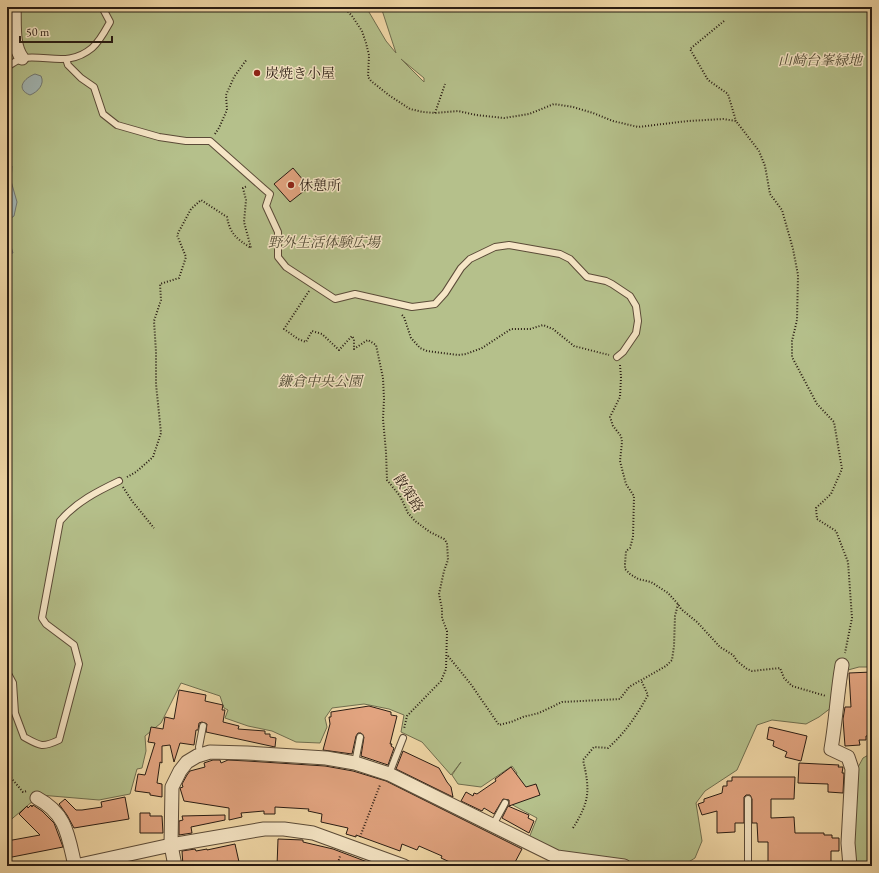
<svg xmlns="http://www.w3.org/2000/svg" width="879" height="873" viewBox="0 0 879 873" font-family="'EB Garamond','Noto Serif JP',serif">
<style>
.green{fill:#b5c08b;stroke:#6f6e4f;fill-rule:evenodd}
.water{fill:#a1b6b4;stroke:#717874}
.building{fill:#e2a480;stroke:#291c13}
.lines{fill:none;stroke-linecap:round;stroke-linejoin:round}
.service-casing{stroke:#5b4b38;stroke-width:8}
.minor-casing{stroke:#5b4b38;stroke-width:15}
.path{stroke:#291c13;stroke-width:2;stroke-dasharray:1 2;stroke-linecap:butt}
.service{stroke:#f6e6c6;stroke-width:6}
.minor{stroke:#f6e6c6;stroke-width:13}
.poi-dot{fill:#8f2418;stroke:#f6e6c6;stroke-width:1.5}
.labels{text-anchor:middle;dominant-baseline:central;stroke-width:3;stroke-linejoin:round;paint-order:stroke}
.park-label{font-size:14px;font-style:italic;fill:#534d37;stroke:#f6e6c6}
.poi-label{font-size:14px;fill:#291c13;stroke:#f6e6c6;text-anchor:start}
.street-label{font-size:14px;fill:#291c13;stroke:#f6e6c6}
</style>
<rect width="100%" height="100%" fill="#f1d8a7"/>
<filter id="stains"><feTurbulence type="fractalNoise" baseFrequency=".005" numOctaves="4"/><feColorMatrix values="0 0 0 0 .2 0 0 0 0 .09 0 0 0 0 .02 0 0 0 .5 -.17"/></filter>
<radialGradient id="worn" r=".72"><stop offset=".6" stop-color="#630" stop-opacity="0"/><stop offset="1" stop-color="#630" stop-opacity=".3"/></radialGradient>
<!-- green -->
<g class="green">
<path d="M 7,7 L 366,7 L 386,41 L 396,53 L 381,7 L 872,7 L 872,667 L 859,667 L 848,670 L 844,698 L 819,717 L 806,724 L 772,720 L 757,725 L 737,770 L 705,791 L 696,803 L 702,841 L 695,858 L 682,866 L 614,862 L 559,853 L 529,838 L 537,818 L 505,801 L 519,782 L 515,776 L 517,773 L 512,766 L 481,787 L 458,784 L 452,775 L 461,762 L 451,775 L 422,742 L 401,732 L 404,715 L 389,709 L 364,704 L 332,708 L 325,718 L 327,727 L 320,743 L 296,742 L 272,731 L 248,726 L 225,718 L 228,710 L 224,708 L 220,696 L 181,683 L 161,723 L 145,736 L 146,751 L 142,768 L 137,769 L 130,794 L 99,800 L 40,795 L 7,823 ZM 401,59 L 424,78 L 424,82 Z"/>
<path d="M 872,753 L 872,866 L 854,866 L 853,856 L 856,771 L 863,758 Z"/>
</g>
<!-- water -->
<g class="water">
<path d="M 35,74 L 41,76 C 45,84 38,92 30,95 C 15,89 24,78 35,74 Z"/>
<path d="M 7,165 L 12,166 L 11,181 L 17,202 L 14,216 L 7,221 Z"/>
<path d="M 7,234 L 13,253 L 7,254 Z"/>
</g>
<!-- building -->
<g class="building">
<path d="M 293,168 L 309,187 L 290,202 L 274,184 Z"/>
<path d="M 872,672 L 872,735 L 866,736 L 866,740 L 859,740 L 860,745 L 845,746 L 843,719 L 845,707 L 851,707 L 849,673 Z"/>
<path d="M 179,690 L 206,695 L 205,701 L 223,705 L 222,710 L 225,710 L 223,722 L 239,726 L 238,729 L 265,731 L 265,734 L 270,734 L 270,737 L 276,738 L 275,747 L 206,732 L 207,724 L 202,722 L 199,723 L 198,730 L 196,730 L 194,745 L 180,743 L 174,762 L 170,745 L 162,746 L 162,763 L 160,762 L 157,783 L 162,784 L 162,797 L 150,795 L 150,793 L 135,791 L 138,774 L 145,775 L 155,743 L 148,742 L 151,727 L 163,729 L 165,717 L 174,719 Z"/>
<path d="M 369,706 L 391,712 L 391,715 L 397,716 L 390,744 L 392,744 L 391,746 L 394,748 L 388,765 L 361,756 L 364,737 L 361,733 L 358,733 L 356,736 L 352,754 L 323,750 L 330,724 L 329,717 L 331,717 L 331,712 Z"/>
<path d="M 769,727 L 807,736 L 801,761 L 785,757 L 787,752 L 773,746 L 774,741 L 767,739 Z"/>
<path d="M 403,751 L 439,768 L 447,782 L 451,787 L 453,797 L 396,769 Z"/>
<path d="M 213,760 L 220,760 L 221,763 L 228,760 L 247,761 L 325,766 L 353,771 L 386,781 L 522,849 L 513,866 L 451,866 L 452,863 L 441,858 L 442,856 L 419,846 L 417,850 L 402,844 L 400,851 L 356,835 L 356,837 L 346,834 L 348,828 L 321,822 L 322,814 L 308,811 L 309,809 L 275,807 L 275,814 L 264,814 L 264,811 L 241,813 L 242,817 L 229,820 L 229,808 L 184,801 L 180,788 L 183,787 L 182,784 L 187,775 L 190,771 L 205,767 L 204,763 Z"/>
<path d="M 799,763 L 839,765 L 838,767 L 843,767 L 842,773 L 844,773 L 843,793 L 828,792 L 828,784 L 798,783 Z"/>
<path d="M 511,767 L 526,787 L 536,784 L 540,795 L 509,806 L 509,800 L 503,799 L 494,814 L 484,808 L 482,811 L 461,801 L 466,792 L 473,796 L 474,793 L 477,794 L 496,781 L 495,779 Z"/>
<path d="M 732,777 L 795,777 L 794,799 L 771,799 L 771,818 L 794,817 L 795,833 L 824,833 L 824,835 L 832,835 L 832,838 L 839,838 L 839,851 L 831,851 L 831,866 L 768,866 L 768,842 L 758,842 L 757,823 L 752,823 L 752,799 L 750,795 L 746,795 L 744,797 L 744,823 L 735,823 L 735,832 L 717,833 L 717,811 L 702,815 L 698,804 L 704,802 L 704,799 L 722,793 L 723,786 L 727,786 L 727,781 L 732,781 Z"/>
<path d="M 125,797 L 129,819 L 74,828 L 67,815 L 59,804 L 65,799 L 76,810 L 82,810 L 102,807 L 101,802 Z"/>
<path d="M 31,805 L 32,807 L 33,805 L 42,811 L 54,823 L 63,847 L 7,858 L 7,841 L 40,835 L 19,814 L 27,806 L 28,808 Z"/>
<path d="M 508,806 L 529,815 L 528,818 L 534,821 L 529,833 L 502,818 Z"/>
<path d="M 140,813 L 150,813 L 150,816 L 162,816 L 163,833 L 140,833 Z"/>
<path d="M 225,815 L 225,820 L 191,827 L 192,833 L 179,835 L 179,821 L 183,820 L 182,816 Z"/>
<path d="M 278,839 L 303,840 L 303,842 L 333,849 L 378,866 L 277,866 Z"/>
<path d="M 235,844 L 239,862 L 233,863 L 234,866 L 183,866 L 182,851 L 195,849 L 196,851 L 207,849 L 207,850 Z"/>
</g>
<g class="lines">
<defs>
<g id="service">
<path d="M 66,59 L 68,65 L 81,78 L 94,87 L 103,114 L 117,125 L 159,137 L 186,141 L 210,141 L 263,188 L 270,194 L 266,206 L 278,232 L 278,257 L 286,267 L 335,299 L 355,294 L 412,307 L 435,304 L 445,293 L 461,268 L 470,259 L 495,247 L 509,245 L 560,254 L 570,259 L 587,277 L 606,281 L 612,284 L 630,296 L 636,306 L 638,321 L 636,333 L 623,352 L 617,357"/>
<path d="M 7,67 C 12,64 18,59 23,58 C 49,55 69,67 92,48 C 100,41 105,31 110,22 L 102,7"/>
<path d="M 7,672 L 13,683 L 15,713 L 24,737 C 40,746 42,748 59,740 L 79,664 L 74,645 L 46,624 L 42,618 L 60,521 C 76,502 98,491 119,481"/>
<path d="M 200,755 L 199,747 L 203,726"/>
<path d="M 355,763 L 360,737"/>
<path d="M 389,774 L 403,738"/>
<path d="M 748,799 L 748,866"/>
<path d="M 493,825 L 505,803"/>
</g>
<g id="minor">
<path d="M 14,7 C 15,23 12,45 22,58"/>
<path d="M 842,665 C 837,693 836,721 831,749 L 848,757 L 852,769 L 848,843 L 850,866"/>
<path d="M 37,798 C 67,814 68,836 75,866"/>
<path d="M 75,866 L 171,845 L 264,829 L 284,829 L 313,833 L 404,866"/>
<path d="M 175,866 L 171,845 L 172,787 L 180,771 L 187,762 L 197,756 L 210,752 L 247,753 L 326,758 L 355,763 L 389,774 L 557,857 L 624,866"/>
</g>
</defs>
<!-- service casing -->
<use href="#service" class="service-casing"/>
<!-- minor casing -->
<use href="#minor" class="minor-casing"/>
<!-- path -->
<g class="path">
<path d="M 344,7 L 352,16 L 362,31 L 366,43 L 369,55 L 368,77 L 371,81 L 390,96 L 410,109 L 423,112 L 435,113 L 458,111 L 476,115 L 504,118 L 529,114 L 554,104 L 573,107 L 593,113 L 613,121 L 638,127 L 688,121 L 723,119 L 736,121 L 759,151 L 765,166 L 770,194 L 782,210 L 793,249 L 798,275 L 797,320 L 792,341 L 792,357 L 817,404 L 834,422 L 842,469 L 831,494 L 816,508 L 817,519 L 836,531 L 848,562 L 852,618 L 845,653"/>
<path d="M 724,21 L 690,49 L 708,80 L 728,94 L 736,121"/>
<path d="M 435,113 L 445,84"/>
<path d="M 215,134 L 219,128 L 227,110 L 226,95 L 234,77 L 247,59"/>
<path d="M 309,291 L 284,329 L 298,339 L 306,342 L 312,331 L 322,334 L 339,350 L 352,336 L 354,339 L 354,349 L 366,341 L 368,340 L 376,345 L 383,378 L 384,399 L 383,419 L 386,452 L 387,480 L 400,496 L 408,513 L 415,521 L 430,532 L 444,539 L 447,543 L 448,560 L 444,571 L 439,594 L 442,609 L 442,618 L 447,631 L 446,669 L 441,681 L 407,716 L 404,729"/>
<path d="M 402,315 L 404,317 L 411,338 L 420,348 L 427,351 L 458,355 L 466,354 L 482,348 L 511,329 L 530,329 L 543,325 L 553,329 L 574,346 L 609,355"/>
<path d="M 620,365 L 621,377 L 620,397 L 610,417 L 613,426 L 621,436 L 622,442 L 620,461 L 622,469 L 626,484 L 634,496 L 633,537 L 630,548 L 626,551 L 625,564 L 625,569 L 630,574 L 638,579 L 651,582 L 668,593 L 678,604 L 681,609 L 697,622 L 720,647 L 733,655 L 737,661 L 747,669 L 752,671 L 780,668 L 784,678 L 792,686 L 826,696"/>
<path d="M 127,477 L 136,472 L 153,457 L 161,433 L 156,384 L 156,352 L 154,321 L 161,300 L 160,284 L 179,278 L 186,257 L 177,235 L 191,209 L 201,200 L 227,217 C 230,234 237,239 251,248 L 244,222 L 246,200 L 243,188 L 247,186"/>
<path d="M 123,487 L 132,501 L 154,528"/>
<path d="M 448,656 L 470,683 L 499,725 L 511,722 L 523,717 L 539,713 L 562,702 L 620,699 L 629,687 L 666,666 L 672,660 L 674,646 L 675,616 L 678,604"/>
<path d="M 7,773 L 23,792 L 27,791"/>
<path d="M 573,828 C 590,801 590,790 583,760 L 594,747 L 608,748 C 626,732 637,715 648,695 L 641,680"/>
<path d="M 360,837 L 380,785"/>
<path d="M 337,866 L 340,856"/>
</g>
<!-- service -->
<use href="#service" class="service"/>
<!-- minor -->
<use href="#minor" class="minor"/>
</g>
<!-- markers -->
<g class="poi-dot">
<circle cx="257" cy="73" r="4"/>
<circle cx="291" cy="185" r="4"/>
</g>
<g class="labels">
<!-- park labels -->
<g class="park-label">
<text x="820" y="60">山崎台峯緑地</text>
<text x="324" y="242">野外生活体験広場</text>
<text x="320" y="381">鎌倉中央公園</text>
</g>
<!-- poi labels -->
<g class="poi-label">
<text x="265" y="73">炭焼き小屋</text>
<text x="299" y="185">休憩所</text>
</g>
<!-- street labels -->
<g class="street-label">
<text transform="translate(409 493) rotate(57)">散策路</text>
</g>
</g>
<!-- margin -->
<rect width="879" height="873" fill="none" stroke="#f1d8a7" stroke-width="24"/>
<rect x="8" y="8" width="863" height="857" fill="none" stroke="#291c13" stroke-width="2"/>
<rect x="12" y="12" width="855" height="849" fill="none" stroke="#291c13"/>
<!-- scale -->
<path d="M20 36v6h92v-6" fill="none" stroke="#291c13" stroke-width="2"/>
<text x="26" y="36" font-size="12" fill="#291c13" stroke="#f6e6c6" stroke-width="3" paint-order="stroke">50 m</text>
<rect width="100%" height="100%" filter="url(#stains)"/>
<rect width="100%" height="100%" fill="url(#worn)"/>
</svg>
